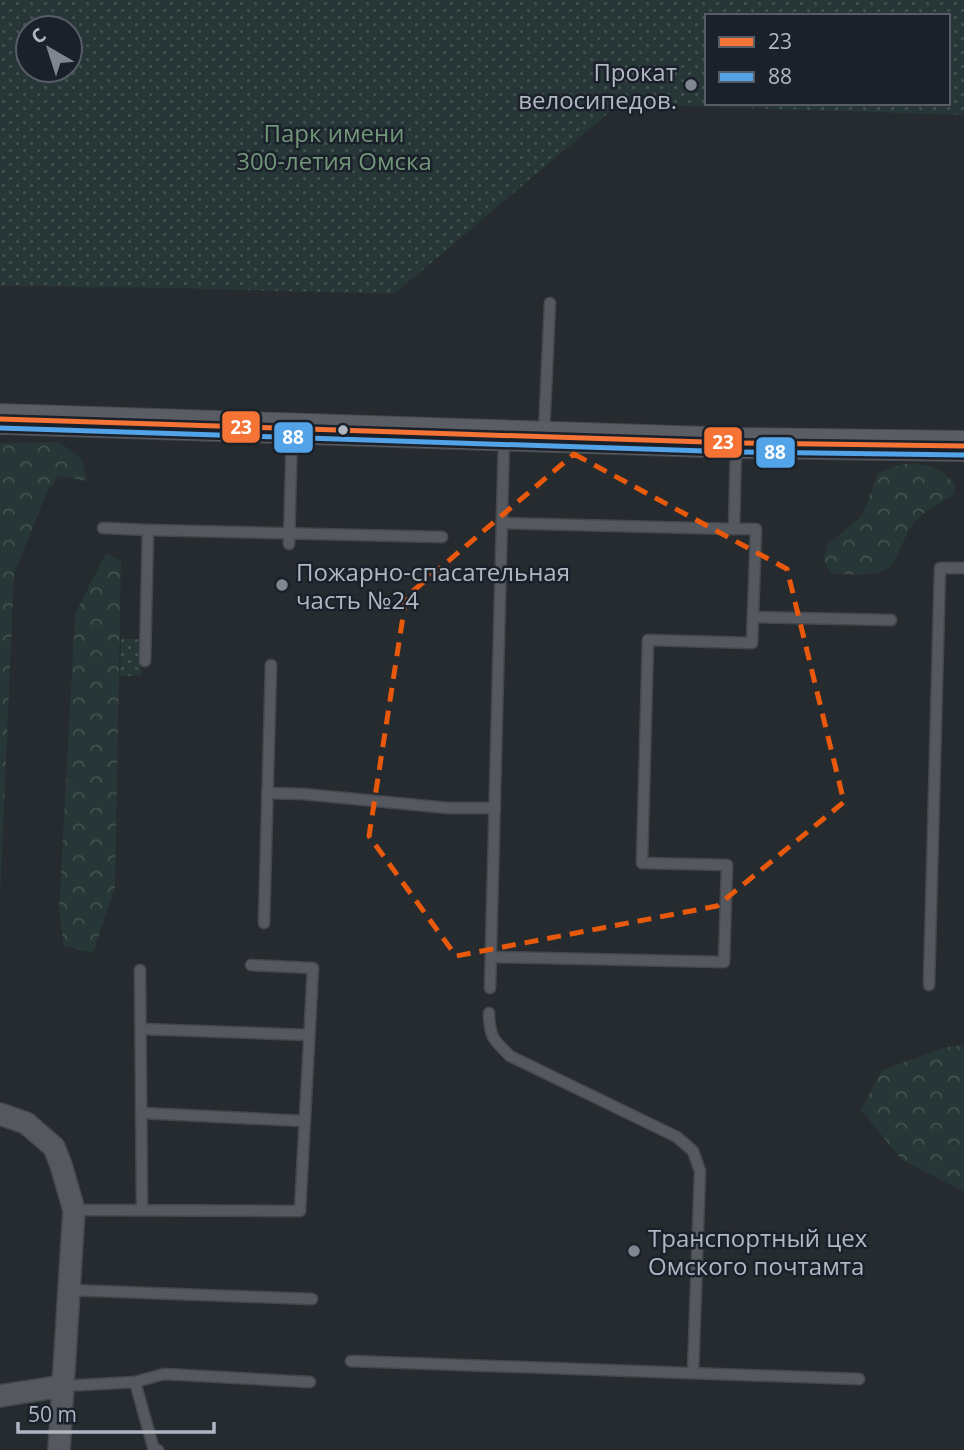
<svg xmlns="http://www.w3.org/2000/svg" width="964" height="1450" viewBox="0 0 964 1450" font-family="'Open Sans',sans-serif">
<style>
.forest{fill:url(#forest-crowns)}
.park{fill:url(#park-dots);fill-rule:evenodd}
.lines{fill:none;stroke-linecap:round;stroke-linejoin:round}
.lane-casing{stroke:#44474b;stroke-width:13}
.street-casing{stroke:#44474b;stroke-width:24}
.secondary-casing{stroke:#44474b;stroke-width:32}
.lane{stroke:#55595f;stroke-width:10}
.street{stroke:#55595f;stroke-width:21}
.secondary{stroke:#5a5d64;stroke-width:30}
.bus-1-casing{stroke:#1b212a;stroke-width:10}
.bus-2-casing{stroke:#1b212a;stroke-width:10}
.bus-1{stroke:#f57335;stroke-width:5}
.bus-2{stroke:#53a3e8;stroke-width:5}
.marked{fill:none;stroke:#e8590c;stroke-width:5;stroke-dasharray:14 9;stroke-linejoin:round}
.poi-dot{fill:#80868f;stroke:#1b212a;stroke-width:2.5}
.bus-dot{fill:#b0b7c2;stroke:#1b212a;stroke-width:2.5}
.labels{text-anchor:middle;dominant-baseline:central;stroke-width:5;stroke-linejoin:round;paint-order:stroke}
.poi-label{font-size:24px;fill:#b0b7c2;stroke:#1b212a;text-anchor:start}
.park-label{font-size:24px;fill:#719579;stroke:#1b212a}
.line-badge{stroke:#1b212a;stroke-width:2.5}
.badge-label{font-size:19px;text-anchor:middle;font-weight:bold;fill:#fff}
</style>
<defs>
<pattern id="forest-crowns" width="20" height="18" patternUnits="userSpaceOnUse" patternTransform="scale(1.75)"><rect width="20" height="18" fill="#273636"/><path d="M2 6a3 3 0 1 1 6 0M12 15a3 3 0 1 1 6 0" fill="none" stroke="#445151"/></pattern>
<pattern id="park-dots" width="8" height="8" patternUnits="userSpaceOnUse" patternTransform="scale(1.75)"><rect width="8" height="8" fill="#273636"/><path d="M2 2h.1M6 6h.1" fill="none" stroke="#445151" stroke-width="1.8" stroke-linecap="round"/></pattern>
</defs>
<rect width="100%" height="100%" fill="#262b30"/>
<!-- forest -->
<g class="forest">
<path d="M 59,442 L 81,458 L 87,481 L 58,476 L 46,494 L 14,574 L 0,899 L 0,443 Z"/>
<path d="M 902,464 C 926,464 939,465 955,485 L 954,494 C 940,504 925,509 914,523 C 905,534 901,549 894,562 C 883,579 850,574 832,574 L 823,561 L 827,545 L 862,516 L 878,473 Z"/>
<path d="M 106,553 L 121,561 L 115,887 L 93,953 L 64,946 L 59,912 L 75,614 Z"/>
<path d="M 964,1045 L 964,1191 L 902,1160 L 861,1110 L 882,1070 L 947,1047 Z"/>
</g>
<!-- park -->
<g class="park">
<path d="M 0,0 L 964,0 L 964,115 L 619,104 L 394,294 L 172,288 L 0,286 ZM 707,16 L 948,16 L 948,103 L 707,103 ZM 28,28 L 70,28 L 70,70 L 28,70 Z"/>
<path d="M 121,639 L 142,639 L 141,676 L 120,676 Z"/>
</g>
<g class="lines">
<defs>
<g id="lane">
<path d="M 544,433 L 550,303"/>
<path d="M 502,523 L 734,529 L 736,445"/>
<path d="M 103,528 L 148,530 L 145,661"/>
<path d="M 148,530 L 442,537"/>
<path d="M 289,544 L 292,429"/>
<path d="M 753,617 L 891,620"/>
<path d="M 267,793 L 303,794 L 448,808 L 495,808"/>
<path d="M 264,923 L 271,665"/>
<path d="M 491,957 L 724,962 L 727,865 L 642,863 L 648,640 L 752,643 L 756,529 L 734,529"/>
<path d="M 140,970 L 142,1210"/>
<path d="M 929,985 L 940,568 L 964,568"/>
<path d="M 490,988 L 504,439"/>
<path d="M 489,1013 C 489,1036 494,1041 510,1056 L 677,1137 L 693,1151 L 700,1171 L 693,1373"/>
<path d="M 141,1029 L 309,1035"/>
<path d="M 142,1113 L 304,1121"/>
<path d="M 74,1210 L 300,1211 L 313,968 L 251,965"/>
<path d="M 69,1290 L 312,1299"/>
<path d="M 351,1361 L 859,1379"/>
<path d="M 135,1382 L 154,1450 L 158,1450"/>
<path d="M 63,1386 L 135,1382 L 164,1374 L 310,1382"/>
</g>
<g id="street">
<path d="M 0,1114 L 26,1123 L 54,1147 L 61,1165 L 74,1210 L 59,1450"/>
<path d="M 0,1396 L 63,1386"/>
</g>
<path id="secondary" d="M 0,419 L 736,443 L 964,446"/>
</defs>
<!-- lane casing -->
<use href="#lane" class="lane-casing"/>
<!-- street casing -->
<use href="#street" class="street-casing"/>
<!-- secondary casing -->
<use href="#secondary" class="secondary-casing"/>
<!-- lane -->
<use href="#lane" class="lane"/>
<!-- street -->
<use href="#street" class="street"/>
<!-- secondary -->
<use href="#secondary" class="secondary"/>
<defs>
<path id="bus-1" d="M 0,419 L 736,443 L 964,446"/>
<path id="bus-2" d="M 0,428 L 736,452 L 964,455"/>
</defs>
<!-- bus-1 casing -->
<use href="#bus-1" class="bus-1-casing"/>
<!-- bus-2 casing -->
<use href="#bus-2" class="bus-2-casing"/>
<!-- bus-1 -->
<use href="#bus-1" class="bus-1"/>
<!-- bus-2 -->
<use href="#bus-2" class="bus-2"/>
</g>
<!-- marked area -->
<path class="marked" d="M 574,454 L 787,569 L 844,802 L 717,906 L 456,956 L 369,836 L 406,597 Z"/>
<!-- markers -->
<g class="poi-dot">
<circle cx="691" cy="85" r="7"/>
<circle cx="282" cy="585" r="7"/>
<circle cx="634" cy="1251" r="7"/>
</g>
<circle class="bus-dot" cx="343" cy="430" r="6"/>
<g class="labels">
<!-- poi labels -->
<g class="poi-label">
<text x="677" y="71" text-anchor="end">Прокат<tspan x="677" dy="28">велосипедов.</tspan></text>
<text x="296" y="571">Пожарно-спасательная<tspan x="296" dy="28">часть №24</tspan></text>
<text x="648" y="1237">Транспортный цех<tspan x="648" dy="28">Омского почтамта</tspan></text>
</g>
<!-- park labels -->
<g class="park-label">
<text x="334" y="132">Парк имени<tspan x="334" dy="28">300-летия Омска</tspan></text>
</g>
</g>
<g class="line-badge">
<rect x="221" y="410" width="40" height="34" rx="7" fill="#f57335"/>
<rect x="273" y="421" width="41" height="33" rx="7" fill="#53a3e8"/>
<rect x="703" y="426" width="40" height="33" rx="7" fill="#f57335"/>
<rect x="755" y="436" width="41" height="33" rx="7" fill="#53a3e8"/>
</g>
<g class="badge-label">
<text x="241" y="434">23</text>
<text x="293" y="444">88</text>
<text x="723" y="449">23</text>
<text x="775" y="459">88</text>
</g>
<!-- legend -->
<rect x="705" y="14" width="245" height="91" fill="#1b212a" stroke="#575d67" stroke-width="2"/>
<rect x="719" y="37" width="35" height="10" fill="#f57335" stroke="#575d67" stroke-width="2"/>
<text x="768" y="49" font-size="21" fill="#b0b7c2">23</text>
<rect x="719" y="72" width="35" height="10" fill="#53a3e8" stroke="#575d67" stroke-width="2"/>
<text x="768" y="84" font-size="21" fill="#b0b7c2">88</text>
<!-- north arrow -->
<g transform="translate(49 49) rotate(321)"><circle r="33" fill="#1b212a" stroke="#575d67" stroke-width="2"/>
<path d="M0-5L12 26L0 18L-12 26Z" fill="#80868f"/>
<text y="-10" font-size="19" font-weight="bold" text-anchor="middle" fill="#b0b7c2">С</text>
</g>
<!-- scale -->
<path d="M18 1422v10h196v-10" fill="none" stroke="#b0b7c2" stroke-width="3.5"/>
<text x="28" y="1422" font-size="21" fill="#b0b7c2" stroke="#1b212a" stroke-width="5" paint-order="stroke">50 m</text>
</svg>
